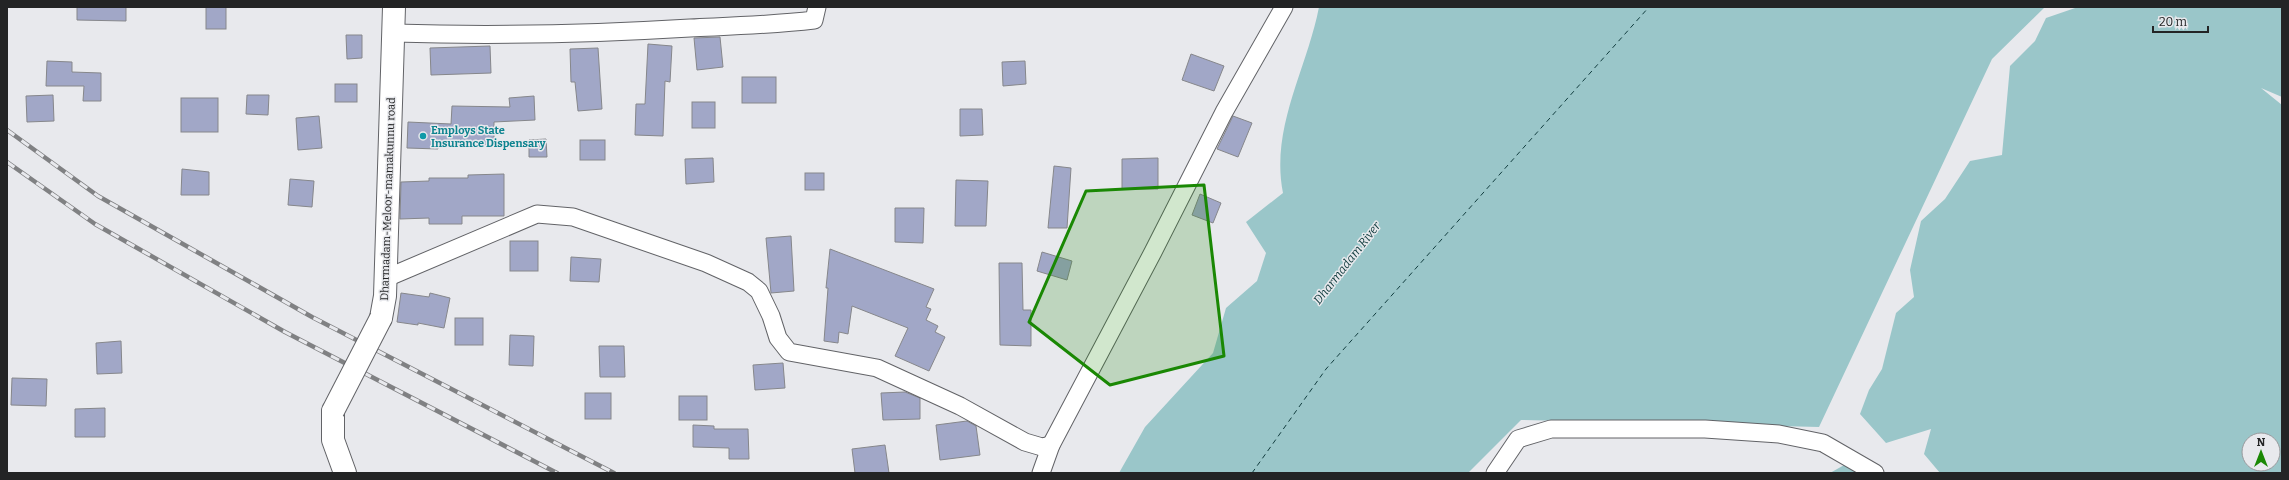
<svg xmlns="http://www.w3.org/2000/svg" width="2289" height="480" viewBox="0 0 2289 480" font-family="Bitter,serif">
<style>
.water{fill:#9ac6c9;fill-rule:evenodd}
.lines{fill:none;stroke-linecap:round;stroke-linejoin:round}
.ferry{stroke:#123d3f;stroke-width:1;stroke-dasharray:5 4;stroke-linecap:butt}
.building{fill:#a1a7c7;stroke:#86878b}
.minor-casing{stroke:#626367;stroke-width:19}
.secondary-casing{stroke:#626367;stroke-width:24}
.minor{stroke:#fff;stroke-width:17}
.secondary{stroke:#fff;stroke-width:22}
.rail-casing{stroke:#808183;stroke-width:4.5}
.rail{stroke:#e8e9ed;stroke-width:3;stroke-dasharray:9;stroke-linecap:butt}
.secondary-bridge-casing{stroke:#626367;stroke-width:24;stroke-linecap:butt}
.secondary-bridge{stroke:#fff;stroke-width:22}
.marked{fill:#1a8804;fill-opacity:0.2;stroke:#1a8804;stroke-width:3;stroke-linejoin:round}
.culture-dot{fill:#0f9aa8;stroke:#e8e9ed;stroke-width:1.5}
.labels{text-anchor:middle;dominant-baseline:central;stroke-width:3;stroke-linejoin:round;paint-order:stroke}
.culture-label{font-size:11px;font-weight:bold;fill:#0d838f;stroke:#e8e9ed;text-anchor:start}
.street-label{font-size:11px;fill:#232425;stroke:#e8e9ed}
.water-label{font-size:12px;font-style:italic;fill:#123d3f;stroke:#e8e9ed}
</style>
<rect width="100%" height="100%" fill="#e8e9ed"/>
<!-- water -->
<g class="water">
<path d="M 1319,7 L 2045,7 L 1992,59 L 1819,427 L 1521,420 L 1468,473 L 1119,473 L 1145,427 L 1213,353 L 1226,308 L 1257,281 L 1266,253 L 1246,222 L 1283,193 C 1270,128 1307,69 1319,7 Z"/>
<path d="M 2078,7 L 2282,7 L 2282,97 L 2261,88 L 2282,105 L 2282,473 L 1940,473 L 1924,454 L 1931,429 L 1886,443 L 1860,414 L 1869,390 L 1882,369 L 1896,313 L 1914,297 L 1910,270 L 1921,221 L 1945,199 L 1970,161 L 2002,155 L 2010,66 L 2035,41 L 2046,18 ZM 2249,440 L 2273,440 L 2273,464 L 2249,464 Z"/>
<path d="M 1846,464 L 1870,473 L 1830,473 Z"/>
</g>
<g class="lines">
<!-- ferry -->
<path class="ferry" d="M 1252,473 L 1326,369 L 1649,7"/>
</g>
<!-- building -->
<g class="building">
<path d="M 77,7 L 126,7 L 126,21 L 77,20 Z"/>
<rect x="206" y="7" width="20" height="22"/>
<path d="M 346,35 L 362,35 L 362,58 L 347,59 Z"/>
<path d="M 720,37 L 723,67 L 697,70 L 694,38 Z"/>
<path d="M 648,44 L 672,46 L 670,82 L 665,81 L 663,136 L 635,135 L 636,104 L 645,104 Z"/>
<path d="M 490,46 L 491,73 L 431,75 L 430,48 Z"/>
<path d="M 598,48 L 602,109 L 578,111 L 575,82 L 571,82 L 570,49 Z"/>
<path d="M 1191,54 L 1224,66 L 1214,91 L 1182,80 Z"/>
<path d="M 47,61 L 72,62 L 72,72 L 101,73 L 101,101 L 83,101 L 84,86 L 46,86 Z"/>
<path d="M 1025,61 L 1026,84 L 1003,86 L 1002,62 Z"/>
<rect x="742" y="77" width="34" height="26"/>
<rect x="335" y="84" width="22" height="18"/>
<path d="M 53,95 L 54,121 L 27,122 L 26,96 Z"/>
<path d="M 247,95 L 269,95 L 268,115 L 246,114 Z"/>
<path d="M 534,96 L 535,120 L 494,122 L 494,145 L 438,145 L 438,149 L 407,148 L 408,122 L 451,124 L 452,106 L 510,107 L 509,98 Z"/>
<rect x="181" y="98" width="37" height="34"/>
<rect x="692" y="102" width="23" height="26"/>
<path d="M 960,109 L 982,109 L 983,135 L 960,136 Z"/>
<path d="M 319,116 L 322,148 L 298,150 L 296,118 Z"/>
<path d="M 1233,116 L 1252,123 L 1238,157 L 1217,149 Z"/>
<path d="M 546,139 L 547,157 L 529,157 L 529,140 Z"/>
<rect x="580" y="140" width="25" height="20"/>
<path d="M 713,158 L 714,182 L 686,184 L 685,159 Z"/>
<path d="M 1158,158 L 1158,189 L 1122,189 L 1122,159 Z"/>
<path d="M 1054,166 L 1071,168 L 1067,228 L 1048,228 Z"/>
<path d="M 182,169 L 209,172 L 209,195 L 181,195 Z"/>
<rect x="805" y="173" width="19" height="17"/>
<path d="M 504,174 L 504,216 L 462,216 L 462,224 L 429,224 L 429,218 L 400,219 L 401,182 L 429,181 L 429,178 L 468,178 L 468,175 Z"/>
<path d="M 290,179 L 314,181 L 312,207 L 288,205 Z"/>
<path d="M 956,180 L 988,181 L 986,226 L 955,226 Z"/>
<path d="M 1200,194 L 1221,203 L 1213,223 L 1192,215 Z"/>
<path d="M 895,208 L 924,208 L 923,243 L 895,242 Z"/>
<path d="M 791,236 L 794,291 L 771,293 L 766,238 Z"/>
<rect x="510" y="241" width="28" height="30"/>
<path d="M 830,249 L 934,289 L 926,307 L 931,309 L 926,320 L 938,326 L 935,332 L 945,337 L 929,371 L 895,356 L 908,328 L 852,306 L 848,334 L 839,332 L 838,343 L 824,341 L 828,288 L 826,288 Z"/>
<path d="M 1042,252 L 1072,261 L 1067,280 L 1037,271 Z"/>
<path d="M 571,257 L 601,259 L 599,282 L 570,281 Z"/>
<path d="M 999,263 L 1022,263 L 1023,310 L 1031,310 L 1031,346 L 1000,345 Z"/>
<path d="M 401,293 L 429,297 L 430,293 L 450,298 L 444,328 L 418,323 L 418,325 L 397,322 Z"/>
<rect x="455" y="318" width="28" height="27"/>
<path d="M 510,335 L 534,336 L 533,366 L 509,365 Z"/>
<path d="M 121,341 L 122,373 L 97,374 L 96,343 Z"/>
<path d="M 599,346 L 624,346 L 625,377 L 600,377 Z"/>
<path d="M 783,363 L 785,388 L 755,390 L 753,365 Z"/>
<path d="M 12,378 L 47,379 L 46,406 L 11,405 Z"/>
<path d="M 905,392 L 920,398 L 920,419 L 883,420 L 881,393 Z"/>
<rect x="585" y="393" width="26" height="26"/>
<rect x="679" y="396" width="28" height="24"/>
<path d="M 105,408 L 105,437 L 75,437 L 75,409 Z"/>
<path d="M 967,421 L 976,426 L 980,455 L 940,460 L 936,425 Z"/>
<path d="M 693,425 L 714,426 L 714,429 L 748,429 L 749,459 L 729,459 L 729,448 L 693,447 Z"/>
<path d="M 885,445 L 889,473 L 855,473 L 852,449 Z"/>
</g>
<g class="lines">
<defs>
<g id="minor">
<path d="M 394,33 C 493,36 592,34 690,28 C 732,26 773,25 814,20 L 817,7"/>
<path d="M 384,279 L 537,214 L 573,217 L 706,263 L 748,282 L 759,291 L 771,316 L 778,338 L 789,352 L 877,368 L 960,406 L 1025,442 L 1042,447 L 1051,445"/>
<path d="M 1041,473 L 1051,445 L 1153,252 L 1224,112 L 1284,7"/>
<path d="M 1495,473 L 1518,439 L 1551,429 L 1705,429 L 1779,434 L 1823,443 L 1875,473"/>
</g>
<g id="secondary">
<path d="M 381,318 L 385,296 L 394,7"/>
<path d="M 333,411 L 333,440 L 345,473"/>
</g>
</defs>
<!-- minor casing -->
<use href="#minor" class="minor-casing"/>
<!-- secondary casing -->
<use href="#secondary" class="secondary-casing"/>
<!-- minor -->
<use href="#minor" class="minor"/>
<!-- secondary -->
<use href="#secondary" class="secondary"/>
<defs>
<g id="rail">
<path d="M 7,130 L 98,196 L 312,317 L 614,473"/>
<path d="M 7,162 L 95,224 L 285,332 L 557,473"/>
</g>
</defs>
<!-- rail casing -->
<use href="#rail" class="rail-casing"/>
<!-- rail -->
<use href="#rail" class="rail"/>
<defs>
<path id="secondary-bridge" d="M 333,411 L 381,318"/>
</defs>
<!-- secondary-bridge casing -->
<use href="#secondary-bridge" class="secondary-bridge-casing"/>
<!-- secondary-bridge -->
<use href="#secondary-bridge" class="secondary-bridge"/>
</g>
<!-- marked area -->
<path class="marked" d="M 1204,185 L 1224,356 L 1110,385 L 1029,322 L 1086,191 Z"/>
<!-- markers -->
<circle class="culture-dot" cx="423" cy="136" r="4"/>
<g class="labels">
<!-- culture labels -->
<g class="culture-label">
<text x="431" y="130">Employs State<tspan x="431" dy="13">Insurance Dispensary</tspan></text>
</g>
<!-- street labels -->
<g class="street-label">
<text transform="translate(388 199) rotate(-88)">Dharmadam-Meloor-mamakunnu road</text>
</g>
<!-- water labels -->
<g class="water-label">
<text transform="translate(1347 263) rotate(-52)">Dharmadam River</text>
</g>
</g>
<!-- border -->
<rect width="2289" height="480" fill="none" stroke="#232425" stroke-width="16"/>
<!-- north arrow -->
<g transform="translate(2261 452)"><circle r="19" fill="#e8e9ed" stroke="#999a9d"/>
<path d="M0-3L7 15L0 10L-7 15Z" fill="#1a8804"/>
<text y="-6" font-size="11" font-weight="bold" text-anchor="middle" fill="#232425">N</text>
</g>
<!-- scale -->
<path d="M2153 26v6h55v-6" fill="none" stroke="#232425" stroke-width="2"/>
<text x="2159" y="26" font-size="12" fill="#232425" stroke="#e8e9ed" stroke-width="3" paint-order="stroke">20 m</text>
</svg>
